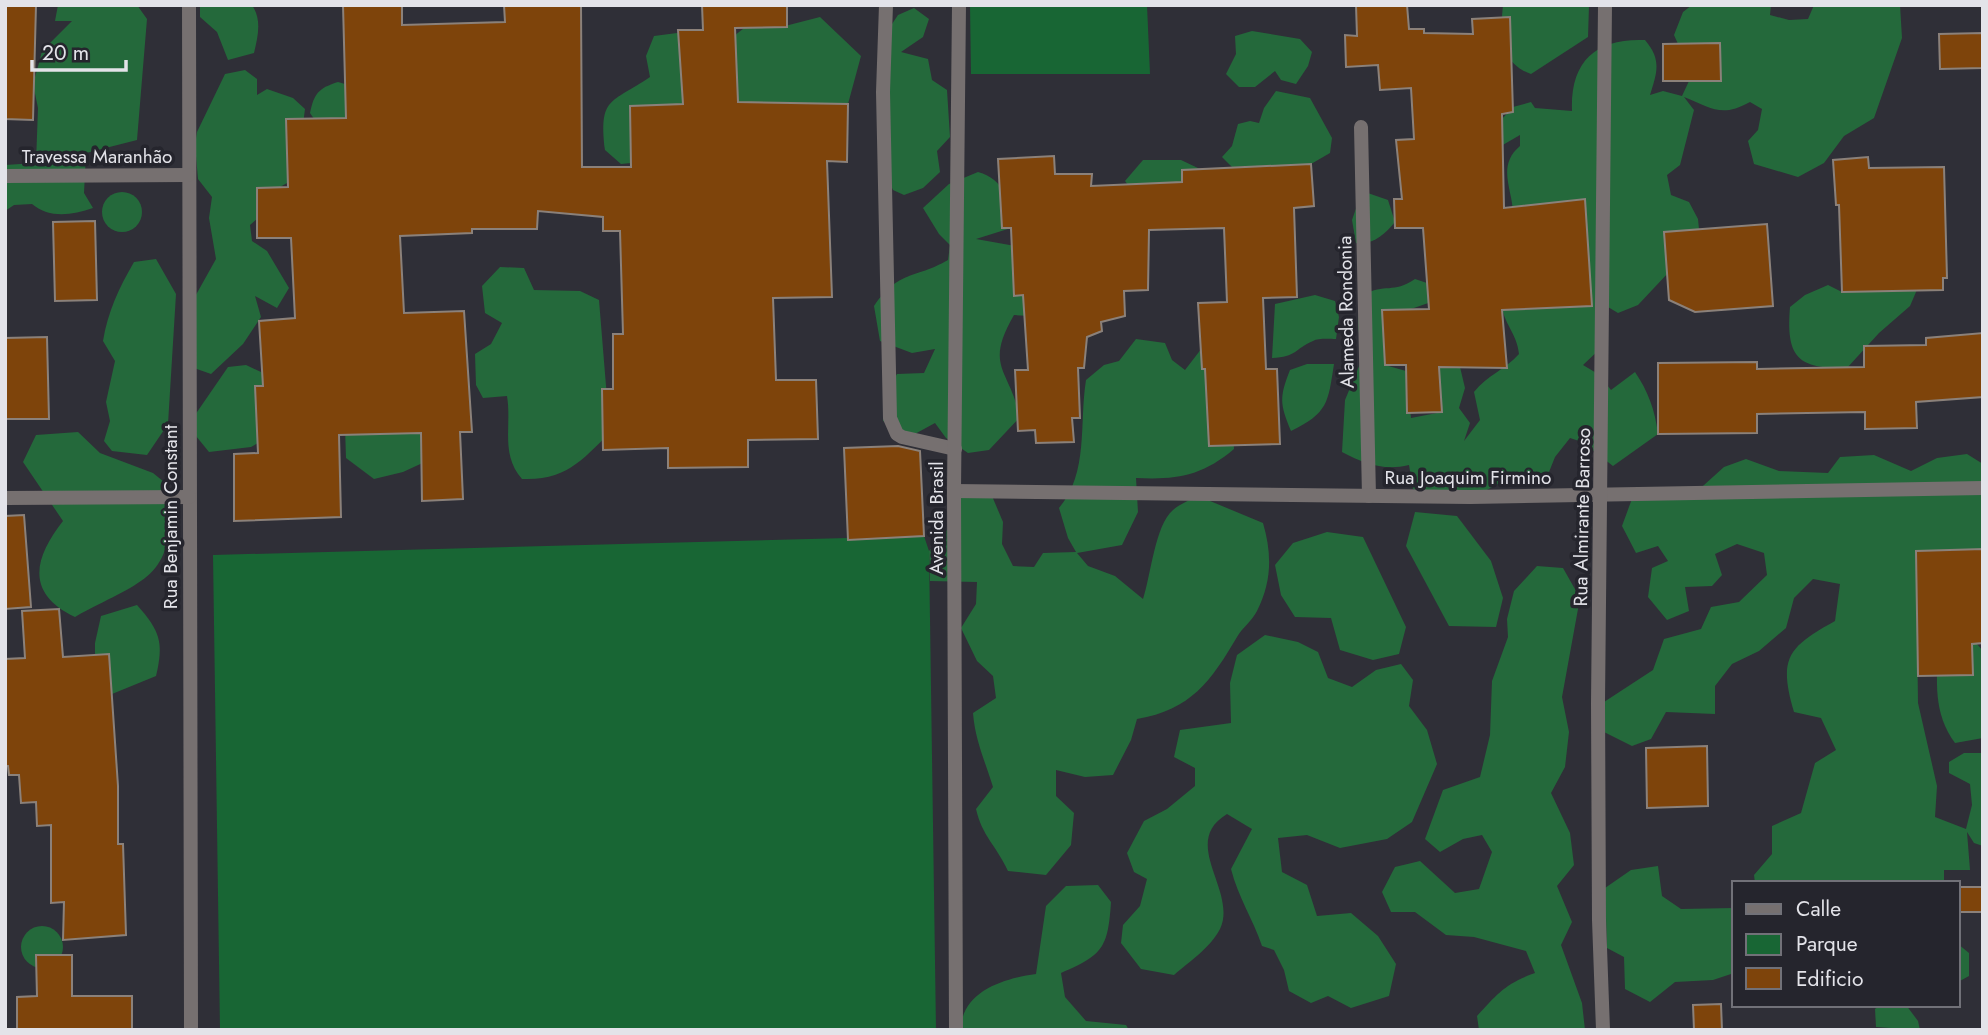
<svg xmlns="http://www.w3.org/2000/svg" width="1988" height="1035" viewBox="0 0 1988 1035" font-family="Jost,sans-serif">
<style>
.green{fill:#186634}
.forest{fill:#24693b}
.building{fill:#7e440b;stroke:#8b817a;stroke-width:2}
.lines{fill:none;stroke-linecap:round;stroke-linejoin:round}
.street{stroke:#767070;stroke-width:14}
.labels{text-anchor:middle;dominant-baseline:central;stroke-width:7;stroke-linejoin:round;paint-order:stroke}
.street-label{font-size:19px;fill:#e3e3e9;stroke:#25252d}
</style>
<rect width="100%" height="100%" fill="#2f2f37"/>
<!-- green -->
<g class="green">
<path d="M 970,5 L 1147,5 L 1150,74 L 971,74 Z"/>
<path d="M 924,536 L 929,551 L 936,1030 L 220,1030 L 213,555 Z"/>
</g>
<!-- forest -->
<g class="forest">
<path d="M 58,5 L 137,5 L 147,19 L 137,140 L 86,153 L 84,193 L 93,208 C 72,215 50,219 32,204 L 14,205 L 5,211 L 5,165 L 36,163 L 38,108 L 33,84 L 39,63 L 42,51 L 72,21 L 55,21 Z"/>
<path d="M 200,5 L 252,5 C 262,20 258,36 254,53 L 228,60 L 217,32 L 200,17 Z"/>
<path d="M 1503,5 L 1589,5 L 1588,37 L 1531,74 C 1500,63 1500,34 1503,5 Z"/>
<path d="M 1692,5 L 1771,5 L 1770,15 L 1789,20 L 1808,19 L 1814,5 L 1900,5 L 1902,38 L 1874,118 L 1844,136 L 1824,163 L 1798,177 L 1754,164 L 1748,141 L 1758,130 L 1762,109 L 1750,102 C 1721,118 1712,108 1684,97 L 1694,110 L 1680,165 L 1667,175 L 1671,195 L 1689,202 L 1698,219 L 1700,239 L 1638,305 L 1618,313 L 1603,304 L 1602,347 L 1583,365 L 1598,374 L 1611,390 L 1635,372 C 1648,391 1655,410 1658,434 L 1613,466 L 1582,442 L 1570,438 L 1555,457 L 1547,477 L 1528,484 L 1503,481 L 1485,491 L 1437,496 L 1413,489 L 1409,465 C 1384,471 1365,464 1342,452 L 1345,400 L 1365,352 C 1355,326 1357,321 1363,295 C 1385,283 1393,294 1415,279 L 1430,284 L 1434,301 L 1388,317 L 1385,365 L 1406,371 L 1411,418 L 1442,412 L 1439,367 L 1460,367 L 1465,388 L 1459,408 L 1470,423 L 1464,441 L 1480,420 L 1474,392 C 1487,375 1505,370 1519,354 C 1517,333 1503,323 1502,305 C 1499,275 1514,244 1513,214 C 1513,190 1496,166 1520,146 L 1520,135 L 1501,146 L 1501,120 L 1513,107 L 1531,102 L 1535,108 L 1572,111 C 1570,61 1596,38 1645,40 C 1662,60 1657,72 1650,95 L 1663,91 L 1682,96 L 1689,81 L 1720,81 L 1720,43 L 1678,44 L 1674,35 L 1683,12 Z"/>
<path d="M 914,8 L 929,19 L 923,37 L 901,52 L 928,59 L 932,80 L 947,90 L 950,137 L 937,151 L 940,172 L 923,188 L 904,195 L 893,190 L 887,177 L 888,30 L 898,15 Z"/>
<path d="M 820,17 L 861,56 L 845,115 L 745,118 L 725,78 L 725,43 L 748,25 L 785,26 Z"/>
<path d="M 1252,31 L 1300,39 L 1312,52 L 1308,66 L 1296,84 L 1281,80 L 1275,71 L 1255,87 L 1239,87 L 1226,74 L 1236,54 L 1235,36 Z"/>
<path d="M 677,33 L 696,37 L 696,95 L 641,162 L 621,164 L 605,150 C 599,97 610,104 650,77 L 646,56 L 654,36 Z"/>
<path d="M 245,70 L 257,79 L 257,95 L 267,89 L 293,98 L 305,109 L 296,178 L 280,187 L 273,205 L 250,225 L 252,241 L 267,251 L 289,288 L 277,308 L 255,296 L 261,317 L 243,344 L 211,374 L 194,368 L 192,302 L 216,259 L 209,218 L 212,197 L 198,179 L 195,145 L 197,132 L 225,74 Z"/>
<path d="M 338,82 L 359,88 L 372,113 L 319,126 L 310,113 C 314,93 319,88 338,82 Z"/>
<path d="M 1276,91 L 1310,98 L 1332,138 L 1330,153 L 1311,164 L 1232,167 L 1222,157 L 1232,146 L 1238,124 L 1250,121 L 1259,123 L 1264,108 Z"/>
<path d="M 1143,160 L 1181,160 L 1200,169 L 1179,230 L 1161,227 L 1125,181 Z"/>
<path d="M 978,172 C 1005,179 1010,203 1011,228 L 976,239 L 1021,247 L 1030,316 L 1014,315 C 984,367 1009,368 1020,417 L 989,450 L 968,453 L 946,438 L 935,423 L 913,435 L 883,421 L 885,395 L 897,374 L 924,373 L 935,349 L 912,353 L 880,341 L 874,306 C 900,269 913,280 948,260 L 950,245 L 939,234 L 923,208 L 949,184 Z"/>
<path d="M 1362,191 L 1388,200 L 1395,222 C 1385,234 1372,246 1356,243 L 1352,220 Z"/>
<circle cx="122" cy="212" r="20"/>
<path d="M 156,259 L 176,294 L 168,424 L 147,455 L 112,451 L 104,441 L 110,421 L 106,402 L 115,361 L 103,341 C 108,311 119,288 134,262 Z"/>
<path d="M 500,267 L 524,268 L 534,290 L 580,291 L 599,300 L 607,398 L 616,427 C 584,457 569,481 522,479 C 500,454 512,426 507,396 L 483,398 L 476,385 L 475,354 L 491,344 L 502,323 L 485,313 L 482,286 Z"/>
<path d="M 1885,272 L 1913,279 L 1916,292 L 1910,306 L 1879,333 L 1847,368 C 1797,369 1786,357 1790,307 L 1805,295 L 1828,285 L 1842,292 L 1877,291 Z"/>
<path d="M 1315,295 L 1335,301 L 1339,317 L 1336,339 C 1329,339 1318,338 1313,341 C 1294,349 1297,357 1272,358 L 1275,304 Z"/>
<path d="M 1136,339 L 1165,343 L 1172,360 L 1185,370 L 1202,348 L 1232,416 L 1234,449 C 1202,476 1177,480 1136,478 L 1138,512 L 1122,545 L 1077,553 L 1088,566 L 1115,576 L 1143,599 C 1151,575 1155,525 1173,510 C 1180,504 1190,500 1198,496 L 1263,523 C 1272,554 1272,581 1257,611 C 1252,621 1242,628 1237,637 C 1211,681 1191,710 1137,719 L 1131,740 L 1113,775 L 1085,777 L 1056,770 L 1056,796 L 1074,813 L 1071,845 L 1046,875 L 1008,871 C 996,845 982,836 976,809 L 993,787 C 985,761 975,740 973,713 L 996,698 L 993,676 L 977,661 L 961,628 L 976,604 L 977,582 L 930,581 L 929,551 L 954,522 L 954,496 L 992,496 L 1003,522 L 1002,544 L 1013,566 L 1034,567 L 1043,553 L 1076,552 L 1068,538 L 1059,508 C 1089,473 1079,423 1086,380 L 1104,365 L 1119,361 Z"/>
<path d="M 1307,364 L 1334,364 C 1328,403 1328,413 1291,431 C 1280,404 1279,398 1290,370 Z"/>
<path d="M 246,365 L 261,372 L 270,382 L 265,439 L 251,447 L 209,452 L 196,436 L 195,415 L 228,367 Z"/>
<path d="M 432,404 L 429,460 L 403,472 L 374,479 L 346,458 L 345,427 Z"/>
<path d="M 78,432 L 100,453 L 153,473 L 169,486 C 176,580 148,577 75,617 C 25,593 34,558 63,521 L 23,462 L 36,435 Z"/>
<path d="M 1967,454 L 1983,464 L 1983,549 L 1916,552 L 1918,703 L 1937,786 L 1935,817 L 1966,829 L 1972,805 L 1970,784 L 1949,773 L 1949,762 L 1964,753 L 1983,753 L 1983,846 L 1974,843 L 1967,832 L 1970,870 L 1944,870 L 1944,883 L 1755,883 L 1754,875 L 1772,854 L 1772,826 L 1801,813 L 1815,763 L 1836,750 L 1821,718 L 1794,712 C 1778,658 1788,647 1835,621 L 1840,584 L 1813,579 L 1794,598 L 1786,628 L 1759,651 L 1732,664 L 1715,686 L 1715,714 L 1666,712 L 1651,739 L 1632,746 L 1604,732 L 1604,702 L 1653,670 L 1664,639 L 1701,629 L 1711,607 L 1739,602 L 1767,575 L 1764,553 L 1737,544 L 1715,554 L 1722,575 L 1712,586 L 1685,587 L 1689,611 L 1667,620 L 1648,597 L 1652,568 L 1668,561 L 1658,546 L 1636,553 L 1622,526 L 1633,496 L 1694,494 L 1724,467 L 1746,459 L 1779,471 L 1828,473 L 1840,457 L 1874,455 L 1911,471 L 1937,458 Z"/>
<path d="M 1415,512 L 1457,516 L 1491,561 L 1503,598 L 1496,627 L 1449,626 L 1406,546 Z"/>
<path d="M 1327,532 L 1363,537 L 1406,627 L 1399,654 L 1373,660 L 1340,650 L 1331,618 L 1295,617 L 1281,595 L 1275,565 L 1293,543 Z"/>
<path d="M 1537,566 L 1563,568 L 1580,598 L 1562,697 L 1569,732 L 1565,767 L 1551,793 L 1570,833 L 1574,865 L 1557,886 L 1572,922 L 1561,945 L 1582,1003 L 1585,1030 L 1479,1030 L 1477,1016 C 1497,994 1506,983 1535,973 L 1526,951 L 1474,937 L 1446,935 L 1415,912 L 1391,912 L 1382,892 L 1395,867 L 1420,861 L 1455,893 L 1479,889 L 1492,852 L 1482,835 L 1463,839 L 1440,852 L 1425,839 L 1443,790 L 1480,777 L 1490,735 L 1492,681 L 1508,637 L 1507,619 L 1514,591 Z"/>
<path d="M 137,605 C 160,631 164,642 156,676 L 112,694 L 95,672 L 95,643 L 101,616 Z"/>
<path d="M 1265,635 L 1298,642 L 1318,652 L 1328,678 L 1352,687 L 1376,670 L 1401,664 L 1413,680 L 1409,706 L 1427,730 L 1437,764 L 1412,822 L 1387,839 L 1340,848 L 1307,835 L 1278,838 L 1282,872 L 1307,885 L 1317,916 L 1351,913 L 1378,936 L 1396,964 L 1389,996 L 1351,1008 L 1328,996 L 1311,1003 L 1289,991 L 1284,970 L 1274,950 L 1262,946 C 1253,919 1238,897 1231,869 L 1252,829 L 1227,814 C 1179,843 1238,891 1220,929 C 1211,947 1189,962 1174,975 L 1141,969 L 1121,943 L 1123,925 L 1140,906 L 1147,879 L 1134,872 L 1127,853 L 1144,821 L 1167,809 L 1195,786 L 1195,768 L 1174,757 L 1180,730 L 1231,723 L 1230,683 L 1237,655 Z"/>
<path d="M 1970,636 L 1983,651 L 1983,738 L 1955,743 C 1933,714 1936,679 1939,644 Z"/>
<path d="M 1658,866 L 1662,896 L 1681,909 L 1734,908 L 1734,973 L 1713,980 L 1675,982 L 1650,1002 L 1625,989 L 1624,957 L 1607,948 L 1605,888 L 1631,870 Z"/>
<path d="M 1098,885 L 1111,902 C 1108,948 1103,955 1061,973 L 1065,997 L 1086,1021 L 1126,1025 L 1129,1030 L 961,1030 C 961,991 1005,978 1036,974 L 1046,906 L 1066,886 Z"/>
<circle cx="42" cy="947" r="21"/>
<path d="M 1958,944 L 1969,953 L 1969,976 L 1958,982 Z"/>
<path d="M 1881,1005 L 1906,1005 L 1918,1021 L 1920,1030 L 1876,1027 L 1875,1009 Z"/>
</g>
<!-- building -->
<g class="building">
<path d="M 5,5 L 36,5 L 33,120 L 5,119 Z"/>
<path d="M 343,5 L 402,5 L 402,25 L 505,22 L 504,5 L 581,5 L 582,167 L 631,167 L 630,106 L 683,104 L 678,30 L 703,30 L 702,5 L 787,5 L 787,27 L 735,28 L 738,102 L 848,104 L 847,162 L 827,161 L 832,297 L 773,298 L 776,380 L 816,380 L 818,439 L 748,440 L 748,467 L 668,468 L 668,448 L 603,450 L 602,389 L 613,389 L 613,334 L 623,334 L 620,231 L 603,231 L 603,217 L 538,211 L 537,229 L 472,229 L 472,233 L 400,236 L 404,313 L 464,311 L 472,432 L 460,432 L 463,499 L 422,501 L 421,433 L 339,435 L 341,517 L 234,521 L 234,454 L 258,453 L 255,386 L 263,386 L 259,321 L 295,318 L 291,238 L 257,238 L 257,188 L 288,187 L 286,119 L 346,118 Z"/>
<path d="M 1356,5 L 1407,5 L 1409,29 L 1424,29 L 1424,33 L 1473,34 L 1472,19 L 1510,17 L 1513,112 L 1502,114 L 1504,208 L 1585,199 L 1592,306 L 1502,310 L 1507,368 L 1439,367 L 1442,412 L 1407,413 L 1406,365 L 1385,365 L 1382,310 L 1429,309 L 1423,228 L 1395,228 L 1394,199 L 1402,199 L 1396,140 L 1414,139 L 1411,88 L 1380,90 L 1378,65 L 1346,67 L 1345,35 L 1357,36 Z"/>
<path d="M 1983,33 L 1983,68 L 1940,69 L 1939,34 Z"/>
<path d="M 1720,43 L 1721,81 L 1663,81 L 1663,44 Z"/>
<path d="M 1054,156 L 1055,174 L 1092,174 L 1091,186 L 1182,182 L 1182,170 L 1311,164 L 1314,206 L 1294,208 L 1297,297 L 1263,298 L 1266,369 L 1277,369 L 1280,444 L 1209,446 L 1205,369 L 1202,369 L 1198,303 L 1227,302 L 1224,228 L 1149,230 L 1148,290 L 1124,291 L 1125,316 L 1101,322 L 1102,331 L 1087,337 L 1084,368 L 1078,368 L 1080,418 L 1072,418 L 1074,442 L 1036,443 L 1035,430 L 1018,431 L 1015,370 L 1028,370 L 1023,295 L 1014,296 L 1011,228 L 1002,228 L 998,159 Z"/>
<path d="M 1868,157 L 1869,168 L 1944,167 L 1947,278 L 1943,278 L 1943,290 L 1842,292 L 1839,205 L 1836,205 L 1833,160 Z"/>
<path d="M 95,221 L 97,300 L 55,301 L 53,222 Z"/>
<path d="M 1767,224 L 1773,306 L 1695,312 L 1669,300 L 1664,232 Z"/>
<path d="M 1983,333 L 1983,397 L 1916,402 L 1917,428 L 1865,429 L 1865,412 L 1757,414 L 1757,433 L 1658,434 L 1658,363 L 1757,362 L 1757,369 L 1864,367 L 1864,346 L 1926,345 L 1926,338 Z"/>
<path d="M 47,337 L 49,419 L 5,419 L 5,338 Z"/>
<path d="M 898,446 L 920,451 L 924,536 L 848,540 L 844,448 Z"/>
<path d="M 24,515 L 31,607 L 5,609 L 5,516 Z"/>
<path d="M 1983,549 L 1983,643 L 1972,644 L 1973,675 L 1918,676 L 1916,551 Z"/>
<path d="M 59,609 L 63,657 L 109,654 L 118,786 L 118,844 L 123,844 L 126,935 L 63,940 L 64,902 L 51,903 L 51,825 L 37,826 L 36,802 L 21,803 L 19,775 L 9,775 L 8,766 L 5,766 L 5,659 L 25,658 L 22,611 Z"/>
<path d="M 1707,746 L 1708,806 L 1647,808 L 1646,748 Z"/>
<rect x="1958" y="887" width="25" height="25"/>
<path d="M 36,955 L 72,955 L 72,996 L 132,996 L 132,1030 L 17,1030 L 17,997 L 37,996 Z"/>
<path d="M 1721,1004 L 1722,1030 L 1694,1030 L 1693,1005 Z"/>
</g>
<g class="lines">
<!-- street -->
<g class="street">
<path d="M 189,5 L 191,1030"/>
<path d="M 886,5 L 883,92 L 890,418 L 897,434 L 902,437 L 955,449"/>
<path d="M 1361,127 L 1369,496"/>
<path d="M 5,176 L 188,175"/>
<path d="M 954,491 L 1470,497 L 1983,488"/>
<path d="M 5,498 L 189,497"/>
<path d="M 956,1030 L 954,491 L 959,5"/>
<path d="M 1603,1030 L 1599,920 L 1598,703 L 1605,5"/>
</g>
</g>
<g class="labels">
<!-- street labels -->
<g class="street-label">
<text x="97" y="156">Travessa Maranhão</text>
<text transform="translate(1346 312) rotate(-91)">Alameda Rondonia</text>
<text x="1468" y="477">Rua Joaquim Firmino</text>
<text transform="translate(170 517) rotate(-90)">Rua Benjamin Constant</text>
<text transform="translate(1582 517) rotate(-89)">Rua Almirante Barroso</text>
<text transform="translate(936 518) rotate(-90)">Avenida Brasil</text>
</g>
</g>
<!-- border -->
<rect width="1988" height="1035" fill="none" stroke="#e3e3e9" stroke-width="14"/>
<!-- legend -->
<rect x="1732" y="881" width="228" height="126" fill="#25252d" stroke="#717178" stroke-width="2"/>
<rect x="1746" y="904" width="35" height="10" fill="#767070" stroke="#717178" stroke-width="2"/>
<text x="1796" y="916" font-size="21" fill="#e3e3e9">Calle</text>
<rect x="1746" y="934" width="35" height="21" fill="#186634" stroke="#717178" stroke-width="2"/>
<text x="1796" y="951" font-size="21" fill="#e3e3e9">Parque</text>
<rect x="1746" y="968" width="35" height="21" fill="#7e440b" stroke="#717178" stroke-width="2"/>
<text x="1796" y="986" font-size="21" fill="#e3e3e9">Edificio</text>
<!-- scale -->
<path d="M32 60v10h94v-10" fill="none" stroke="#e3e3e9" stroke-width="3.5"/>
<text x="42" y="60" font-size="21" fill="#e3e3e9" stroke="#25252d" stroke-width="5" paint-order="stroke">20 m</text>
</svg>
